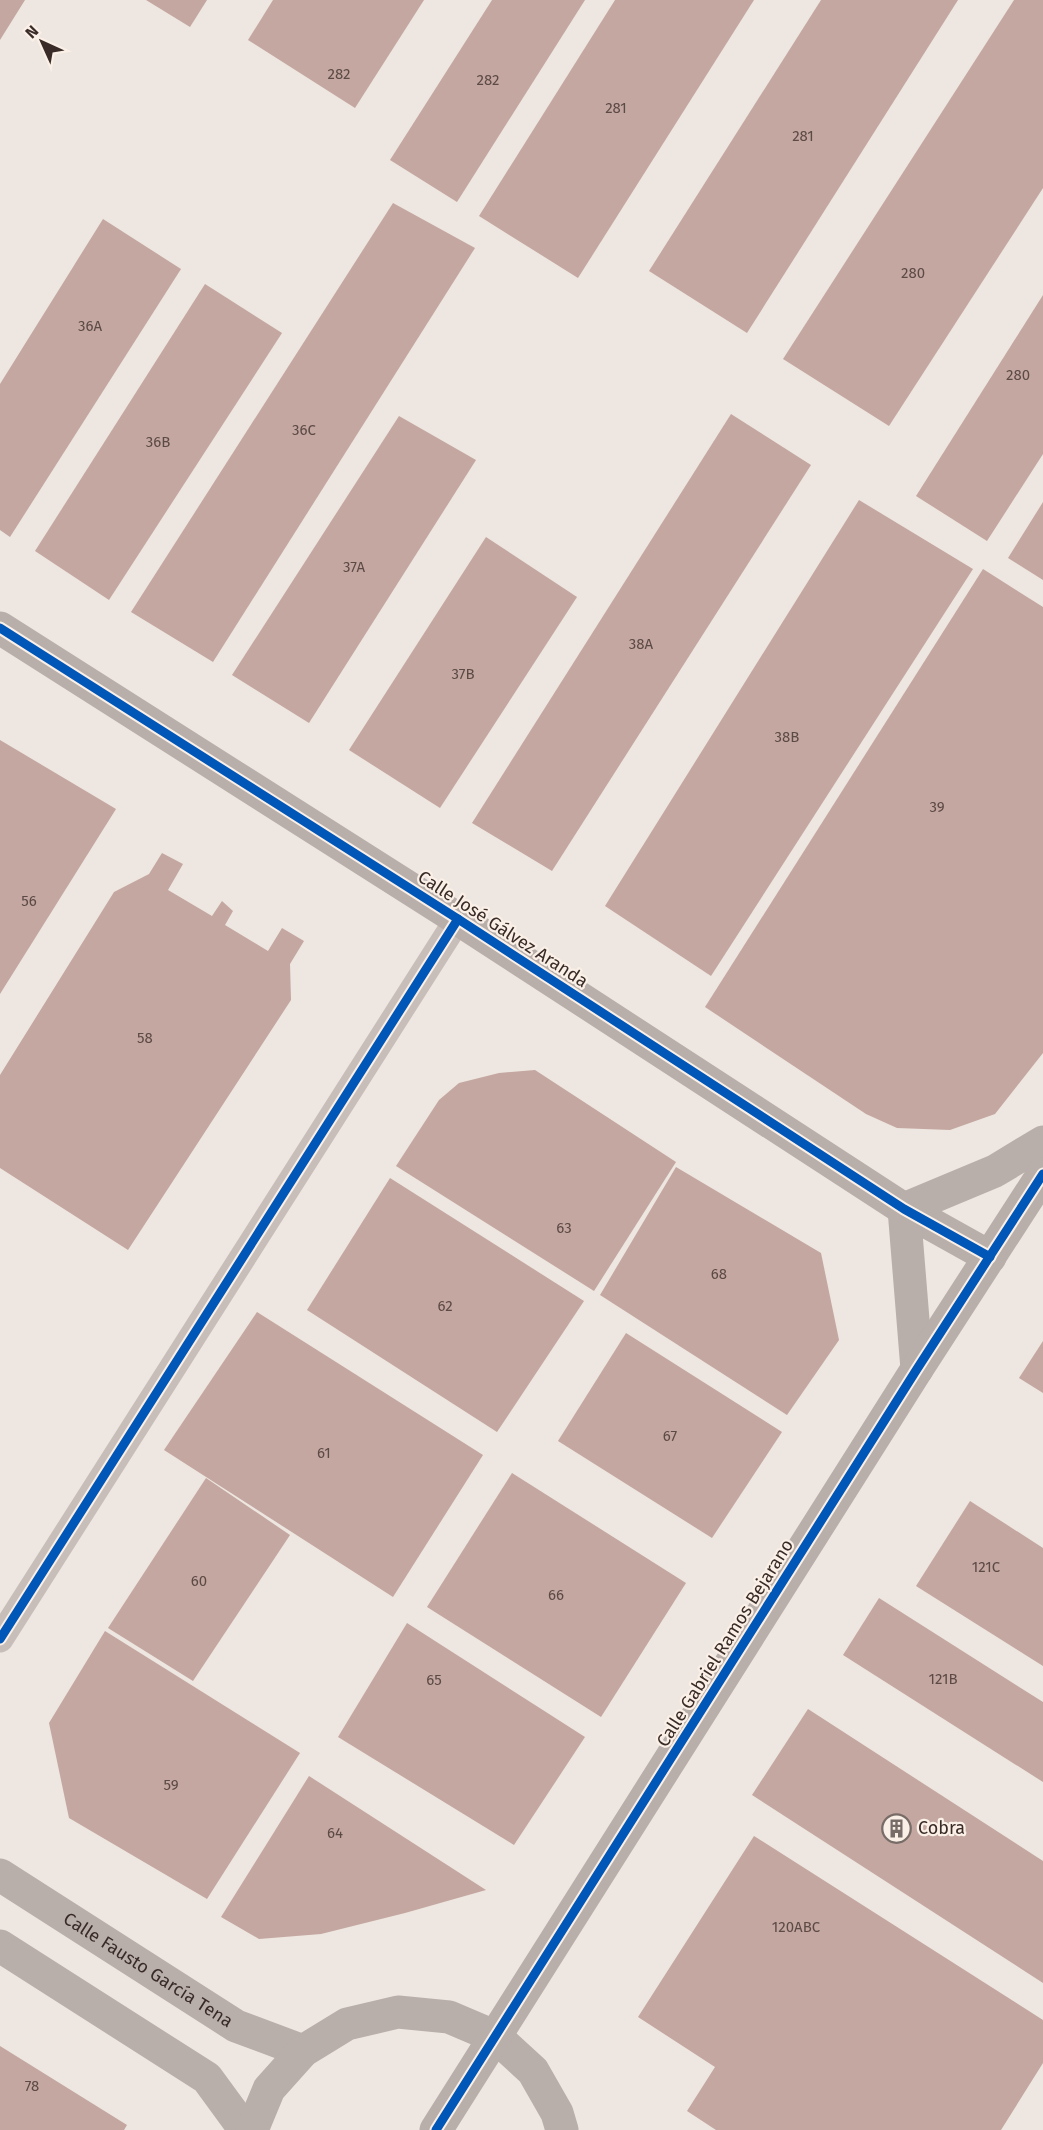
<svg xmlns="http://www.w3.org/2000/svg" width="1043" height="2130" viewBox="0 0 1043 2130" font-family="'Fira Sans',sans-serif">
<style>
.building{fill:#c4a7a0}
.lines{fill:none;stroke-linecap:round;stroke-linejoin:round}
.street{stroke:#c8beb9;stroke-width:27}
.secondary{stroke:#b8aeaa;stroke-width:33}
.cycleway-casing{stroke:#fbf0e7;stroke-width:13}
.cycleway{stroke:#0057b8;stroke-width:9}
.labels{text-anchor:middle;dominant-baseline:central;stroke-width:4.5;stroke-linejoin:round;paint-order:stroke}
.number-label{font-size:15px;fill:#5c4a45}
.street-label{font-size:18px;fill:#392b27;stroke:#fbf0e7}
.poi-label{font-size:18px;fill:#392b27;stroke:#fbf0e7;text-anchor:start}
</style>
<rect width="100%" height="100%" fill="#eee6e0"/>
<!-- building -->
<g class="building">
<path d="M 0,0 L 25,0 L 0,40 Z"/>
<path d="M 146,0 L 207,0 L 190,27 Z"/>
<path d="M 273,0 L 424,0 L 355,108 L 248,40 Z"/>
<path d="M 492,0 L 585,0 L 457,202 L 390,160 Z"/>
<path d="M 615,0 L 754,0 L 578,278 L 479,216 Z"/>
<path d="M 821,0 L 958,0 L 747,333 L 649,271 Z"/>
<path d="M 1014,0 L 1043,0 L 1043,188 L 889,426 L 783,359 Z"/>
<path d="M 393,203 L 475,248 L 213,662 L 131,612 Z"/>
<path d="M 103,219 L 181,269 L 10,537 L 0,530 L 0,384 Z"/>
<path d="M 205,284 L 282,333 L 109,600 L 35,551 Z"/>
<path d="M 1043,295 L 1043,454 L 987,541 L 916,496 Z"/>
<path d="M 731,414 L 811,465 L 552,871 L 472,823 Z"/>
<path d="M 399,416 L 476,460 L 309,723 L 232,675 Z"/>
<path d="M 859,500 L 973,569 L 711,976 L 605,906 Z"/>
<path d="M 1043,502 L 1043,580 L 1008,558 Z"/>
<path d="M 486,537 L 577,597 L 440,808 L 349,750 Z"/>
<path d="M 983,569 L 1043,607 L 1043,1053 L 995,1114 L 950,1130 L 897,1128 L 866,1114 L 705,1007 Z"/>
<path d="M 0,740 L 116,809 L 0,994 Z"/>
<path d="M 162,853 L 183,864 L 168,890 L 212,916 L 222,901 L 233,911 L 225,925 L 268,951 L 282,928 L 304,941 L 290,964 L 291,1000 L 128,1250 L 0,1168 L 0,1075 L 114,892 L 149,874 Z"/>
<path d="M 535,1070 L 676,1162 L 594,1291 L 396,1166 L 439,1100 L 459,1083 L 499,1073 Z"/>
<path d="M 676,1167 L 821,1253 L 839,1340 L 787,1415 L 600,1295 Z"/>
<path d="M 390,1178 L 584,1301 L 497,1432 L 307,1310 Z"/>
<path d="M 257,1312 L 483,1455 L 393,1597 L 164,1450 Z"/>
<path d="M 626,1333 L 782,1432 L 712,1538 L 558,1441 Z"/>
<path d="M 1043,1341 L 1043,1393 L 1019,1378 Z"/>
<path d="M 512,1473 L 686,1583 L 601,1717 L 427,1607 Z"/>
<path d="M 206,1478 L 290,1535 L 193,1681 L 108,1628 Z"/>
<path d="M 970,1501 L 1043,1548 L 1043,1666 L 916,1586 Z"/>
<path d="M 879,1598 L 1043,1702 L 1043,1782 L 843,1655 Z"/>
<path d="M 407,1623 L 585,1737 L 514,1845 L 338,1737 Z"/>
<path d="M 105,1631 L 300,1753 L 207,1899 L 69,1818 L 49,1723 Z"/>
<path d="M 808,1709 L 1043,1861 L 1043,1983 L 752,1795 Z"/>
<path d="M 309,1776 L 486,1890 L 405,1913 L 321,1934 L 259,1939 L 221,1917 Z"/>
<path d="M 754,1836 L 1043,2020 L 1043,2063 L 1001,2130 L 716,2130 L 687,2111 L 715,2067 L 638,2017 Z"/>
<path d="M 0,2046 L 127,2125 L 124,2130 L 0,2130 Z"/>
</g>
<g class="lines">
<!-- street -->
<path class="street" d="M 0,1639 L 458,919"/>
<!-- secondary -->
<g class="secondary">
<path d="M 0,628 L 458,919 L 904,1209 L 990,1257"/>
<path d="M 917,1369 L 904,1209 L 995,1171 L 1043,1142"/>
<path id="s1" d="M 0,1875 L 236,2026 L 303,2051"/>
<path d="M 0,1946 L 207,2078 L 245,2130"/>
<path d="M 252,2130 L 269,2089 L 303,2051 L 347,2024 L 398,2012 L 449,2017 L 496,2037 L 533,2071 L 557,2113 L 562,2130"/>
<path d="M 436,2130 L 917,1369 L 1043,1174"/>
</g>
<defs>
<g id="cycleway">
<path d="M 0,628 L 458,919 L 904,1209 L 990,1257"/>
<path d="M 0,1639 L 458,919"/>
<path d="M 436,2130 L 917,1369 L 1043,1174"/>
</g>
</defs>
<!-- cycleway casing -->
<use href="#cycleway" class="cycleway-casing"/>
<!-- cycleway -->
<use href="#cycleway" class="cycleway"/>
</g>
<!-- icons -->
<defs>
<symbol id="building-ring" viewBox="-11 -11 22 22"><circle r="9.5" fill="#fbf0e7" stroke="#786c68" stroke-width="1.5"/><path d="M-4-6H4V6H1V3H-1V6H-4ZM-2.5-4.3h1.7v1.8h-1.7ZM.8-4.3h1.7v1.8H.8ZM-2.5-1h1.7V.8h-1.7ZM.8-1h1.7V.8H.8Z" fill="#786c68"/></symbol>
</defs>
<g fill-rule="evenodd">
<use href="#building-ring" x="880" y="1812" width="33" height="33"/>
</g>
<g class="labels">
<!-- number labels -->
<g class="number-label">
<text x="339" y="74">282</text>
<text x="488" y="80">282</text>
<text x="616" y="108">281</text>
<text x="803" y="136">281</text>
<text x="913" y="273">280</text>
<text x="90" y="326">36A</text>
<text x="1018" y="375">280</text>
<text x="304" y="430">36C</text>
<text x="158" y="442">36B</text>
<text x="354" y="567">37A</text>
<text x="641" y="644">38A</text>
<text x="463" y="674">37B</text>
<text x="787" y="737">38B</text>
<text x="937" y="807">39</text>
<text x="29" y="901">56</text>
<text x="145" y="1038">58</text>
<text x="564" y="1228">63</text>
<text x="719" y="1274">68</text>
<text x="445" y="1306">62</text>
<text x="670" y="1436">67</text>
<text x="324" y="1453">61</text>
<text x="986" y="1567">121C</text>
<text x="199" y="1581">60</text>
<text x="556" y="1595">66</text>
<text x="943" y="1679">121B</text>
<text x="434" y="1680">65</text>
<text x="171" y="1785">59</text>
<text x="335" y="1833">64</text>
<text x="796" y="1927">120ABC</text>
<text x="32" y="2086">78</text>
</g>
<!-- street labels -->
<g class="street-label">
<text transform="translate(503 929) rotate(33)">Calle José Gálvez Aranda</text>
<text transform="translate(725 1643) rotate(-58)">Calle Gabriel Ramos Bejarano</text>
<text stroke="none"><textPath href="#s1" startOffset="176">Calle Fausto García Tena</textPath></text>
</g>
<!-- poi labels -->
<g class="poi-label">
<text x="918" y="1828">Cobra</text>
</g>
</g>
<!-- north arrow -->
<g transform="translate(42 42) rotate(315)" stroke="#fbf0e7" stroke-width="4.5" paint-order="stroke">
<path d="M0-4.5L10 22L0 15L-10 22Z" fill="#392b27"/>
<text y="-9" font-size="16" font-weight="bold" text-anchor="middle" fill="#392b27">N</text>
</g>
</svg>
